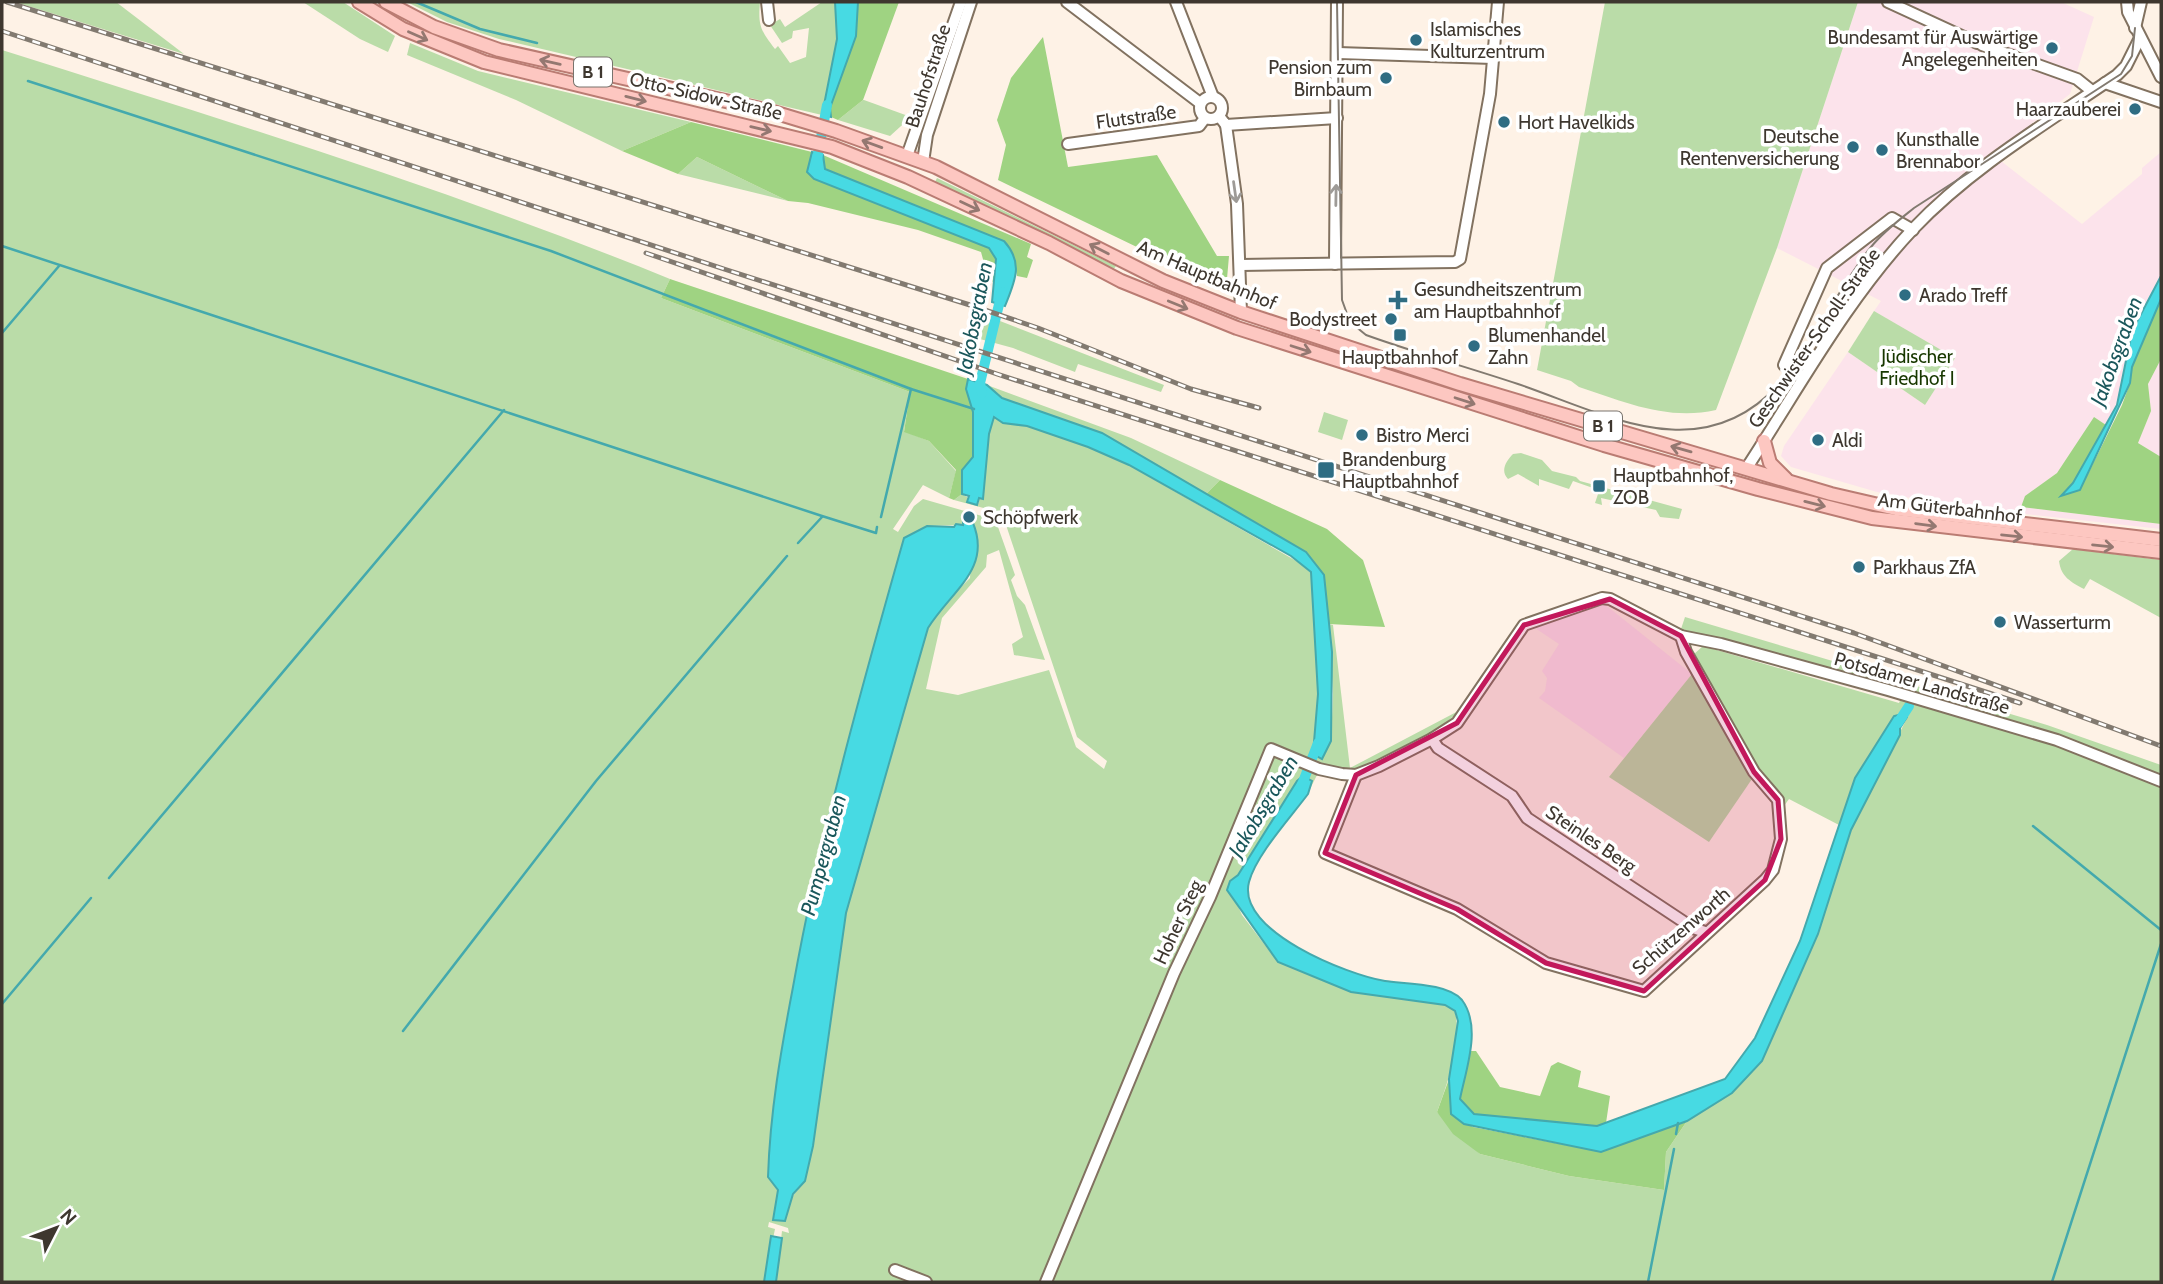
<svg xmlns="http://www.w3.org/2000/svg" width="2163" height="1284" viewBox="0 0 2163 1284" font-family="Cabin,sans-serif">
<style>
.commercial{fill:#fce3eb}
.green{fill:#badca8;fill-rule:evenodd}
.forest{fill:#9fd382}
.water{fill:#47dae3;stroke:#44a9ad;stroke-width:2}
.lines{fill:none;stroke-linecap:round;stroke-linejoin:round}
.stream{stroke:#44a9ad;stroke-width:2.5}
.canal{stroke:#47dae3;stroke-width:10}
.minor-casing{stroke:#827260;stroke-width:14}
.major-casing{stroke:#ba7c73;stroke-width:16}
.minor{stroke:#fff;stroke-width:10}
.major{stroke:#fdc7c1;stroke-width:12}
.tram{stroke:#827a70;stroke-width:2}
.rail-casing{stroke:#827a70;stroke-width:5}
.rail{stroke:#fff;stroke-width:2.5;stroke-dasharray:8;stroke-linecap:butt}
.oneway{stroke:#947871}
.oneway2{stroke:#9e9b97}
.marked{fill:#c2185b;fill-opacity:0.2;stroke:#c2185b;stroke-width:5;stroke-linejoin:round}
.poi-dot{fill:#2f6d83;stroke:#fff;stroke-width:2.5}
.labels{text-anchor:middle;dominant-baseline:central;stroke-width:7;stroke-linejoin:round;paint-order:stroke}
.shield{fill:#fff;stroke:#78736d;stroke-width:2}
.shield-label{font-size:18px;font-weight:bold;fill:#3e372f}
.poi-label{font-size:19px;fill:#3e372f;stroke:#fff;text-anchor:start}
.street-label{font-size:19px;fill:#3e372f;stroke:#fff}
.park-label{font-size:19px;fill:#183800;stroke:#fff}
.water-label{font-size:21px;font-style:italic;fill:#1a575b;stroke:#fff}
</style>
<rect width="100%" height="100%" fill="#fef2e6"/>
<!-- commercial -->
<g class="commercial">
<path d="M 1858,2 L 2061,2 L 2094,17 L 2070,94 L 1992,154 L 2082,224 L 2142,174 L 2142,168 L 2161,152 L 2161,276 L 2132,331 L 2117,405 L 2106,425 L 2094,418 L 2057,473 L 2026,496 L 2021,507 L 2161,524 L 2161,529 L 1962,507 L 1877,492 L 1791,467 L 1781,456 L 1784,446 L 1848,352 L 1925,405 L 1954,359 L 1874,311 L 1881,301 L 1777,248 Z"/>
<path d="M 2161,359 L 2161,457 L 2138,443 L 2151,411 L 2148,384 Z"/>
<path d="M 1603,603 L 1692,674 L 1624,758 L 1539,698 L 1545,691 L 1547,678 L 1542,671 L 1559,644 L 1532,626 Z"/>
</g>
<!-- green -->
<g class="green">
<path d="M 15,2 L 116,2 L 184,54 Z"/>
<path d="M 303,2 L 343,2 L 395,36 L 388,52 L 360,39 Z"/>
<path d="M 407,2 L 760,2 C 758,25 760,30 775,49 L 778,46 L 790,63 L 806,57 L 809,28 L 793,31 L 792,38 L 782,43 L 770,25 L 780,19 L 785,27 L 822,2 L 835,2 L 837,39 L 822,115 L 499,39 L 447,22 Z"/>
<path d="M 1605,2 L 1858,2 L 1777,248 L 1716,410 C 1668,421 1624,402 1579,387 L 1571,381 L 1537,370 Z"/>
<path d="M 410,43 L 478,71 L 691,122 L 622,151 L 516,100 L 407,55 Z"/>
<path d="M 2,50 C 226,121 452,190 670,279 L 661,298 L 910,392 L 904,431 L 929,441 L 956,471 L 949,498 L 923,485 L 893,529 L 898,532 L 914,506 L 923,499 L 982,516 L 998,527 L 1015,575 L 1011,580 L 1017,596 L 1025,605 L 1045,660 L 1014,655 L 1012,644 L 1023,637 L 999,550 L 987,555 L 986,567 L 942,618 L 926,689 L 958,695 L 1049,670 L 1076,747 L 1104,769 L 1107,761 L 1077,737 L 1002,513 L 954,500 L 962,494 L 978,504 L 979,498 L 983,499 L 989,434 L 994,417 L 1003,423 L 1027,426 L 1088,447 L 1129,465 L 1305,566 L 1313,576 L 1318,694 L 1314,755 L 1331,741 L 1333,694 L 1329,624 L 1333,625 L 1350,768 L 1464,708 L 1435,731 L 1362,769 L 1318,773 L 1308,793 L 1311,781 L 1297,781 L 1238,876 L 1230,881 L 1232,893 L 1242,915 L 1278,962 L 1445,1005 L 1455,1011 C 1462,1043 1448,1082 1437,1112 L 1480,1154 L 1569,1176 L 1664,1190 L 1666,1152 L 1687,1121 L 1732,1093 L 1818,934 L 1851,830 L 1907,718 L 1905,713 L 1894,716 L 1855,778 L 1839,825 L 1789,799 L 1784,806 L 1755,769 L 1693,655 L 1703,646 L 1899,703 L 1904,691 L 1681,629 L 1685,617 L 2047,725 L 2161,765 L 2161,1282 L 776,1282 L 782,1231 L 789,1233 L 788,1228 L 769,1222 L 768,1227 L 775,1229 L 764,1282 L 2,1282 ZM 964,521 L 973,523 L 970,578 L 944,604 L 928,628 L 846,913 L 813,1146 L 805,1181 L 773,1220 L 778,1190 L 768,1177 C 770,1112 781,1050 793,987 C 820,835 862,686 904,538 L 927,526 L 963,525 Z"/>
<path d="M 863,100 L 864,100 L 911,117 L 890,136 L 838,120 Z"/>
<path d="M 697,157 L 788,201 L 678,174 Z"/>
<path d="M 937,178 L 1116,266 L 1113,270 L 935,182 Z"/>
<path d="M 1874,311 L 1955,358 L 1925,405 L 1848,352 Z"/>
<path d="M 972,316 L 1000,321 L 1164,385 L 1161,392 L 1078,364 L 1075,372 L 1013,348 L 980,339 L 968,331 Z"/>
<path d="M 987,385 L 1131,438 L 1220,480 L 1206,494 L 1102,433 L 1002,398 Z"/>
<path d="M 1324,412 L 1348,420 L 1342,440 L 1318,432 Z"/>
<path d="M 1521,453 L 1542,460 L 1552,471 L 1576,477 L 1580,481 L 1682,509 L 1679,519 L 1660,517 L 1656,510 L 1601,498 L 1602,505 L 1595,503 L 1598,494 L 1593,492 L 1593,488 L 1573,481 L 1569,489 L 1539,479 L 1539,486 L 1518,474 L 1508,479 C 1500,471 1506,461 1513,454 Z"/>
<path d="M 2073,549 L 2161,560 L 2161,618 L 2090,579 L 2084,589 C 2071,582 2061,577 2059,561 Z"/>
<path d="M 1692,674 L 1752,779 L 1709,842 L 1609,777 Z"/>
</g>
<!-- forest -->
<g class="forest">
<path d="M 858,2 L 899,2 L 863,100 L 838,120 L 831,117 L 830,108 L 856,36 Z"/>
<path d="M 1043,37 L 1068,167 L 1157,155 L 1217,256 L 1229,256 L 1226,290 L 998,180 L 1006,145 L 997,120 L 1011,78 Z"/>
<path d="M 691,122 L 812,152 L 808,171 L 814,179 L 989,248 L 996,259 L 995,282 L 989,281 L 981,252 L 918,230 L 808,203 L 788,201 L 697,157 L 678,174 L 622,151 Z"/>
<path d="M 823,155 L 1031,244 L 1027,257 L 1033,260 L 1027,278 L 1017,276 L 1012,251 L 825,169 Z"/>
<path d="M 670,279 L 968,379 L 966,389 L 973,412 L 973,457 L 962,470 L 962,494 L 954,500 L 949,498 L 956,470 L 929,441 L 904,432 L 910,392 L 661,298 Z"/>
<path d="M 2161,299 L 2161,359 L 2148,384 L 2151,411 L 2138,443 L 2161,457 L 2161,524 L 2021,507 L 2025,496 L 2057,473 L 2094,417 L 2106,425 L 2073,483 L 2063,495 L 2080,490 L 2122,405 L 2130,383 L 2132,368 Z"/>
<path d="M 1220,480 L 1327,529 L 1363,560 L 1385,627 L 1329,624 C 1326,594 1328,576 1306,552 L 1206,494 Z"/>
<path d="M 1469,1051 L 1476,1051 L 1500,1087 L 1540,1096 L 1551,1066 L 1558,1062 L 1581,1071 L 1578,1087 L 1610,1096 L 1606,1123 L 1597,1126 L 1474,1114 L 1460,1099 Z"/>
<path d="M 1449,1079 L 1451,1114 L 1473,1127 L 1601,1152 L 1687,1121 L 1666,1152 L 1664,1190 L 1569,1176 L 1480,1154 L 1453,1134 L 1437,1112 Z"/>
</g>
<!-- water -->
<g class="water">
<path d="M 835,2 L 858,2 L 856,36 L 830,108 L 831,117 L 822,115 L 837,39 Z"/>
<path d="M 812,152 L 823,155 L 825,169 L 1004,241 C 1024,263 1015,281 1005,306 L 992,302 L 996,259 L 989,248 L 814,179 L 807,172 Z"/>
<path d="M 2161,276 L 2161,299 L 2132,367 L 2130,383 L 2080,490 L 2061,496 L 2073,483 L 2117,405 L 2132,331 Z"/>
<path d="M 968,379 L 987,385 L 1002,398 L 1102,433 L 1306,552 L 1324,575 L 1332,652 L 1331,741 L 1322,759 L 1313,754 L 1318,694 L 1311,572 L 1291,556 L 1129,465 L 1088,447 L 1027,426 L 1003,423 L 994,417 L 989,434 L 983,499 L 979,498 L 977,505 L 967,502 L 969,496 L 962,494 L 962,470 L 973,457 L 973,412 L 966,389 Z"/>
<path d="M 963,521 L 973,523 C 992,569 951,591 928,628 L 846,913 L 813,1146 L 805,1181 L 793,1194 L 785,1221 L 773,1220 L 778,1190 L 768,1177 C 770,1112 781,1050 793,987 C 820,835 862,686 904,538 L 927,526 L 954,527 L 956,524 L 963,525 Z"/>
<path d="M 1906,713 L 1907,717 L 1900,728 L 1900,735 L 1851,830 L 1818,934 L 1762,1061 L 1732,1093 L 1687,1121 L 1601,1152 L 1464,1124 L 1451,1114 L 1449,1079 L 1458,1021 L 1455,1011 L 1445,1005 L 1351,992 L 1278,962 L 1227,890 L 1230,881 L 1238,875 L 1297,781 L 1303,776 L 1312,781 L 1308,794 C 1291,817 1256,855 1249,882 C 1236,931 1348,975 1385,981 C 1405,984 1448,983 1462,1000 C 1482,1027 1466,1069 1460,1099 L 1474,1114 L 1597,1126 L 1725,1079 L 1755,1038 L 1800,941 L 1855,778 L 1894,716 Z"/>
<path d="M 771,1236 L 782,1238 L 776,1282 L 764,1282 Z"/>
</g>
<g class="lines">
<!-- stream -->
<g class="stream">
<path d="M 416,2 L 480,29 L 537,43"/>
<path d="M 28,81 L 551,251 L 911,389 L 881,517"/>
<path d="M 2,246 L 822,516 L 876,533 L 877,527"/>
<path d="M 2,333 L 59,266"/>
<path d="M 911,389 L 974,409"/>
<path d="M 798,543 L 822,517"/>
<path d="M 2033,826 L 2161,930"/>
<path d="M 109,878 L 504,410"/>
<path d="M 2,1004 L 91,898"/>
<path d="M 403,1031 L 596,781 L 787,556"/>
<path d="M 1676,1134 L 1678,1123"/>
<path d="M 1648,1282 L 1674,1149"/>
<path d="M 2052,1282 L 2161,944"/>
</g>
<!-- canal -->
<g class="canal">
<path d="M 816,165 L 827,105"/>
<path d="M 982,393 L 980,383 L 1002,292"/>
<path d="M 1898,723 L 1909,706"/>
<path d="M 1301,787 L 1318,743"/>
</g>
<defs>
<g id="minor">
<path d="M 767,2 L 769,20"/>
<path d="M 1067,2 L 1200,103"/>
<path d="M 1176,2 L 1213,97"/>
<path d="M 1888,2 L 1977,43"/>
<path d="M 2127,2 L 2128,12 L 2161,77"/>
<path d="M 2135,28 L 2141,2"/>
<path d="M 1982,45 L 2077,79 L 2092,91"/>
<path d="M 1338,53 L 1493,58"/>
<path d="M 2105,83 L 2161,102"/>
<circle cx="1211" cy="108" r="11"/>
<path d="M 1219,116 L 1226,125 L 1337,118"/>
<path d="M 1226,125 L 1237,204 L 1241,312"/>
<path d="M 1068,144 L 1199,126 L 1205,118"/>
<path d="M 907,156 L 961,2"/>
<path d="M 923,162 L 927,135 L 971,2"/>
<path d="M 1335,264 L 1337,2"/>
<path d="M 1241,265 L 1455,262 L 1460,259 L 1490,94 L 1498,2"/>
<path d="M 1784,365 L 1827,268 L 1892,218 L 1913,230"/>
<path d="M 1746,469 C 1799,388 1847,299 1913,229 C 1972,167 2047,123 2117,75 L 2126,66 L 2140,38"/>
<path d="M 1432,739 L 1438,748 L 1512,796 L 1527,818 L 1693,928 L 1705,932"/>
<path d="M 1356,775 L 1325,853 L 1457,909 L 1546,963 L 1644,991 L 1765,880 L 1773,870 L 1781,839 L 1778,800 L 1754,772 L 1686,652 L 1681,636"/>
<path d="M 895,1270 L 926,1282"/>
<path d="M 1046,1282 L 1174,973 L 1210,897 L 1271,749 L 1319,769 L 1342,774 L 1356,775 L 1379,766 L 1432,739 L 1457,723 L 1524,625 L 1602,598 L 1610,599 L 1681,636 L 1721,644 L 1888,690 L 2057,740 L 2161,781"/>
</g>
<g id="major">
<path d="M 359,2 L 403,29 L 484,62 L 832,147 L 908,177 L 1049,243 L 1121,281 L 1237,328 L 1604,445 L 1758,489 L 1872,518 L 2161,552"/>
<path d="M 386,2 L 434,27 L 499,50 L 770,111 L 836,131 L 936,167 L 1163,281 L 1241,312 L 1460,384 L 1831,494 L 1896,509 L 2161,540"/>
<path d="M 1764,441 L 1770,463 L 1786,479"/>
</g>
</defs>
<!-- minor casing -->
<use href="#minor" class="minor-casing"/>
<!-- major casing -->
<use href="#major" class="major-casing"/>
<!-- minor -->
<use href="#minor" class="minor"/>
<!-- major -->
<use href="#major" class="major"/>
<!-- tram -->
<path class="tram" d="M 1337,2 L 1342,300 L 1350,322 L 1366,335 C 1416,353 1467,367 1518,384 C 1606,414 1701,470 1779,384 C 1815,343 1836,290 1871,247 C 1883,232 1899,220 1914,208 L 2121,74 L 2132,56 L 2135,28"/>
<defs>
<g id="rail">
<path d="M 7,2 L 970,305 L 1038,328 L 1191,389 L 1259,408"/>
<path d="M 2,31 L 724,269 L 1854,633 L 2161,746"/>
<path d="M 646,253 L 997,374 L 2020,703"/>
</g>
</defs>
<!-- rail casing -->
<use href="#rail" class="rail-casing"/>
<!-- rail -->
<use href="#rail" class="rail"/>
</g>
<!-- one-way arrows -->
<defs><path id="oneway-shaft" d="M-6 0H5M1.5-3L5.5 0L1.5 3" fill="none" stroke-width="1.6" stroke-linecap="round" stroke-linejoin="round" transform="scale(1.75)"/></defs>
<g class="oneway">
<use href="#oneway-shaft" transform="translate(418 36) rotate(24)"/>
<use href="#oneway-shaft" transform="translate(550 62) rotate(-167)"/>
<use href="#oneway-shaft" transform="translate(636 99) rotate(14)"/>
<use href="#oneway-shaft" transform="translate(761 129) rotate(13)"/>
<use href="#oneway-shaft" transform="translate(872 144) rotate(-160)"/>
<use href="#oneway-shaft" transform="translate(970 206) rotate(25)"/>
<use href="#oneway-shaft" transform="translate(1099 249) rotate(-153)"/>
<use href="#oneway-shaft" transform="translate(1178 305) rotate(22)"/>
<use href="#oneway-shaft" transform="translate(1301 349) rotate(18)"/>
<use href="#oneway-shaft" transform="translate(1465 401) rotate(18)"/>
<use href="#oneway-shaft" transform="translate(1681 449) rotate(-164)"/>
<use href="#oneway-shaft" transform="translate(1815 504) rotate(14)"/>
<use href="#oneway-shaft" transform="translate(1926 525) rotate(8)"/>
<use href="#oneway-shaft" transform="translate(2012 536) rotate(6)"/>
<use href="#oneway-shaft" transform="translate(2103 546) rotate(6)"/>
</g>
<g class="oneway2">
<use href="#oneway-shaft" transform="translate(1235 192) rotate(82)"/>
<use href="#oneway-shaft" transform="translate(1336 195) rotate(-89)"/>
</g>
<!-- marked area -->
<path class="marked" d="M 1610,599 L 1681,636 L 1754,772 L 1778,800 L 1781,839 L 1765,880 L 1644,991 L 1546,963 L 1457,909 L 1325,853 L 1356,775 L 1457,723 L 1524,625 Z"/>
<!-- markers -->
<g class="poi-dot">
<circle cx="1416" cy="40" r="7"/>
<circle cx="2052" cy="48" r="7"/>
<circle cx="1386" cy="78" r="7"/>
<circle cx="2135" cy="109" r="7"/>
<circle cx="1504" cy="122" r="7"/>
<circle cx="1853" cy="147" r="7"/>
<circle cx="1882" cy="150" r="7"/>
<circle cx="1905" cy="295" r="7"/>
<path d="M1394.5 289.5h7v7h7v7h-7v7h-7v-7h-7v-7h7z"/>
<circle cx="1391" cy="319" r="7"/>
<rect x="1393" y="328" width="14" height="14" rx="3.5"/>
<circle cx="1474" cy="346" r="7"/>
<circle cx="1362" cy="435" r="7"/>
<circle cx="1818" cy="440" r="7"/>
<rect x="1317" y="461" width="18" height="18" rx="3.5"/>
<rect x="1592" y="479" width="14" height="14" rx="3.5"/>
<circle cx="969" cy="517" r="7"/>
<circle cx="1859" cy="567" r="7"/>
<circle cx="2000" cy="622" r="7"/>
</g>
<g class="labels">
<!-- shield labels -->
<g class="shield">
<rect x="574" y="57.5" width="38" height="29" rx="5"/>
<rect x="1584" y="411.5" width="38" height="29" rx="5"/>
</g>
<g class="shield-label">
<text x="593" y="72">B 1</text>
<text x="1603" y="426">B 1</text>
</g>
<!-- poi labels -->
<g class="poi-label">
<text x="1430" y="29">Islamisches<tspan x="1430" dy="22">Kulturzentrum</tspan></text>
<text x="2038" y="37" text-anchor="end">Bundesamt für Auswärtige<tspan x="2038" dy="22">Angelegenheiten</tspan></text>
<text x="1372" y="67" text-anchor="end">Pension zum<tspan x="1372" dy="22">Birnbaum</tspan></text>
<text x="2121" y="109" text-anchor="end">Haarzauberei</text>
<text x="1518" y="122">Hort Havelkids</text>
<text x="1839" y="136" text-anchor="end">Deutsche<tspan x="1839" dy="22">Rentenversicherung</tspan></text>
<text x="1896" y="139">Kunsthalle<tspan x="1896" dy="22">Brennabor</tspan></text>
<text x="1414" y="289">Gesundheitszentrum<tspan x="1414" dy="22">am Hauptbahnhof</tspan></text>
<text x="1919" y="295">Arado Treff</text>
<text x="1377" y="319" text-anchor="end">Bodystreet</text>
<text x="1488" y="335">Blumenhandel<tspan x="1488" dy="22">Zahn</tspan></text>
<text x="1400" y="357" text-anchor="middle">Hauptbahnhof</text>
<text x="1376" y="435">Bistro Merci</text>
<text x="1832" y="440">Aldi</text>
<text x="1342" y="459">Brandenburg<tspan x="1342" dy="22">Hauptbahnhof</tspan></text>
<text x="1613" y="475">Hauptbahnhof,<tspan x="1613" dy="22">ZOB</tspan></text>
<text x="983" y="517">Schöpfwerk</text>
<text x="1873" y="567">Parkhaus ZfA</text>
<text x="2014" y="622">Wasserturm</text>
</g>
<!-- street labels -->
<g class="street-label">
<text transform="translate(928 76) rotate(-72)">Bauhofstraße</text>
<text transform="translate(706 96) rotate(13)">Otto-Sidow-Straße</text>
<text transform="translate(1136 117) rotate(-8)">Flutstraße</text>
<text transform="translate(1207 275) rotate(23)">Am Hauptbahnhof</text>
<text transform="translate(1814 338) rotate(-55)">Geschwister-Scholl-Straße</text>
<text transform="translate(1950 508) rotate(7)">Am Güterbahnhof</text>
<text transform="translate(1922 683) rotate(16)">Potsdamer Landstraße</text>
<text transform="translate(1591 839) rotate(34)">Steinles Berg</text>
<text transform="translate(1178 922) rotate(-65)">Hoher Steg</text>
<text transform="translate(1681 931) rotate(-41)">Schützenworth</text>
</g>
<!-- park labels -->
<g class="park-label">
<text x="1917" y="356">Jüdischer<tspan x="1917" dy="22">Friedhof I</tspan></text>
</g>
<!-- water labels -->
<g class="water-label">
<text transform="translate(974 318) rotate(-79)">Jakobsgraben</text>
<text transform="translate(2116 351) rotate(-70)">Jakobsgraben</text>
<text transform="translate(1263 806) rotate(-59)">Jakobsgraben</text>
<text transform="translate(823 855) rotate(-75)">Pumpergraben</text>
</g>
</g>
<!-- border -->
<rect width="2163" height="1284" fill="none" stroke="#3e372f" stroke-width="7"/>
<!-- north arrow -->
<g transform="translate(56 1228) rotate(48)" stroke="#ffffff" stroke-width="5" paint-order="stroke">
<path d="M0-5L12 26L0 18L-12 26Z" fill="#3e372f"/>
<text y="-10" font-size="19" font-weight="bold" text-anchor="middle" fill="#3e372f">N</text>
</g>
</svg>
